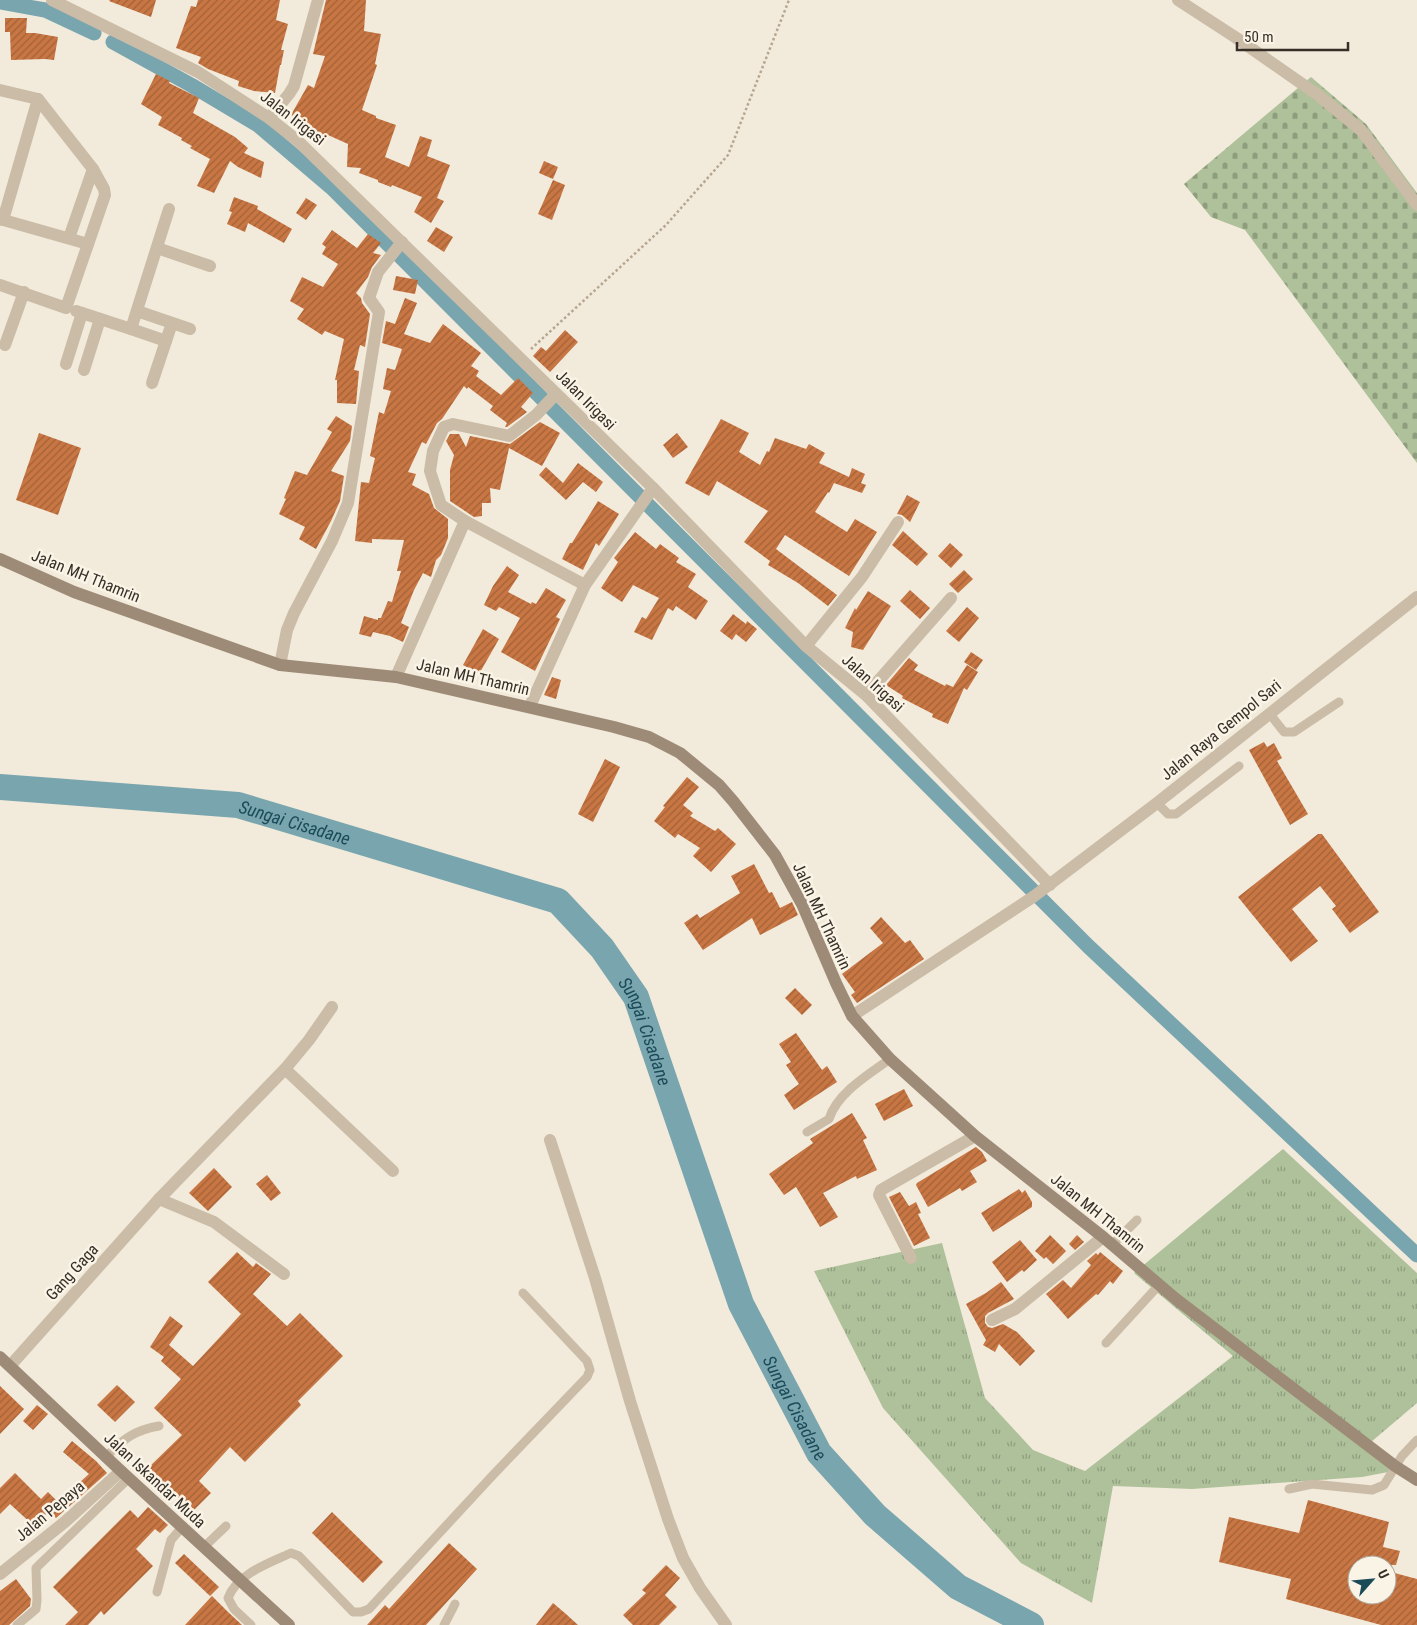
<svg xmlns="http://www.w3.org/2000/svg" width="1417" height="1625" viewBox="0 0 1417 1625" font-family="'Roboto Condensed',sans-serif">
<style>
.grass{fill:url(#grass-tufts)}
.cemetery{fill:url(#cemetery-stones)}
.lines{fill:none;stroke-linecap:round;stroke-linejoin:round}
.canal{stroke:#79a5af;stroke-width:15}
.river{stroke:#79a5af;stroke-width:26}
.building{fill:url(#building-hatch)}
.path{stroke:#b6a690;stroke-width:2.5;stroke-dasharray:2.5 2.5;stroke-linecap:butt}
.lane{stroke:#cabca6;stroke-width:9}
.street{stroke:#cabca6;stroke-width:12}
.secondary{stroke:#9e8b77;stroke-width:12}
.labels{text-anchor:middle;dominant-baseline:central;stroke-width:5;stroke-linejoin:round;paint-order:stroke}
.street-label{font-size:16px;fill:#362e27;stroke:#faf4e7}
.water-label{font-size:18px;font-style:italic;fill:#1c4b58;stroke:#faf4e7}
</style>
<defs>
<pattern id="grass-tufts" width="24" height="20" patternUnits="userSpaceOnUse" patternTransform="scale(1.25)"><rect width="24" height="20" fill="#aec19a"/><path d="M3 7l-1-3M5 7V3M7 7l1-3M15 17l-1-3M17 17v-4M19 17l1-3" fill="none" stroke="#8e9d7e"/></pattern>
<pattern id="cemetery-stones" width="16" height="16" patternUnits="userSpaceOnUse" patternTransform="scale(1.25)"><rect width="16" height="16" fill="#aec19a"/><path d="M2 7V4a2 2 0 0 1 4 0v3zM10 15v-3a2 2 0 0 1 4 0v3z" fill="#8e9d7e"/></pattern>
<pattern id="building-hatch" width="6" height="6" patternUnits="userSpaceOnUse" patternTransform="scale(1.25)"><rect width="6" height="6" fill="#c87643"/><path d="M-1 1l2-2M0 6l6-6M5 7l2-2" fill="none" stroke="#a36138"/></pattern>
</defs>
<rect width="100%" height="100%" fill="#f2eada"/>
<!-- grass -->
<path class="grass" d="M 1283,1149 L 1417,1273 L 1417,1403 L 1371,1442 L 1404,1469 L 1362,1477 L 1192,1489 L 1113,1486 L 1092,1603 L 1021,1563 L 883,1408 L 814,1271 L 942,1243 L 985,1398 L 1033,1450 L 1085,1471 L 1233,1356 L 1134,1273 Z"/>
<!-- cemetery -->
<path class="cemetery" d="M 1311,77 L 1366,124 L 1417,193 L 1417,463 L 1245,230 L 1211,217 L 1184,184 Z"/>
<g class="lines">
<!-- canal -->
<g class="canal">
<path d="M 0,2 L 45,10 L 94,33"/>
<path d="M 113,42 L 191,85 L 258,125 L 332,188 L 1088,946 L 1417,1255"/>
</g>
<!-- river -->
<path class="river" id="s1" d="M 0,787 L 238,805 L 558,901 L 602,948 L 636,997 L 741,1304 L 819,1453 L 875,1515 L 958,1587 L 1031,1625"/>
</g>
<!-- building -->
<g class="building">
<path d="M 110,0 L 156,0 L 151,17 L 109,1 Z"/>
<path d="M 198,0 L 280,0 L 276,20 L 288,24 L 281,50 L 284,50 L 281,65 L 280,65 L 275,93 L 254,91 L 238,86 L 239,81 L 208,69 L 198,63 L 201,57 L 176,48 L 191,6 L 196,7 Z"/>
<path d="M 326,0 L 366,0 L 364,31 L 381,34 L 375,64 L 377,65 L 362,110 L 376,116 L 376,118 L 396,125 L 385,157 L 409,167 L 420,136 L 432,140 L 427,156 L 450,165 L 437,198 L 444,201 L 431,223 L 414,212 L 422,197 L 392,185 L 391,187 L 378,182 L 378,180 L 359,173 L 361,168 L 347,167 L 348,144 L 328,135 L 320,147 L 298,129 L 303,122 L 291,115 L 308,85 L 314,88 L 325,56 L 313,54 Z"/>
<path d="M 5,18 L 27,18 L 26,33 L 35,33 L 58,37 L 54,60 L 45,59 L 11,60 L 10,32 L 5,32 Z"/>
<path d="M 156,74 L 170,81 L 169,83 L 199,98 L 193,113 L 235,137 L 248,148 L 244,153 L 264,162 L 261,178 L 238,167 L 230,161 L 214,193 L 197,186 L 210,159 L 190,148 L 192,146 L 181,140 L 182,138 L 158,125 L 162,117 L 141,104 Z"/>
<path d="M 544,161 L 558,167 L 553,179 L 539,173 Z"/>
<path d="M 553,180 L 565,185 L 552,220 L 538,214 Z"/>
<path d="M 234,197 L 258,206 L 257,209 L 292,229 L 284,243 L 248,223 L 245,232 L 227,224 L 232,212 L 229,211 Z"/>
<path d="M 306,198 L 317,205 L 306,220 L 296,213 Z"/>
<path d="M 436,227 L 453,237 L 444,252 L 427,241 Z"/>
<path d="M 332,230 L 357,248 L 368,234 L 381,243 L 373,253 L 381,255 L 372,267 L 368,277 L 356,293 L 361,298 L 362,303 L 370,314 L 365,347 L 360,345 L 354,370 L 359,371 L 356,404 L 337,403 L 337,380 L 335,380 L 344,339 L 325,331 L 322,335 L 297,319 L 304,309 L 290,301 L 302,277 L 323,287 L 338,264 L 322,254 L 326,247 L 322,244 Z"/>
<path d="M 396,276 L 418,280 L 415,294 L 393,290 Z"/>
<path d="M 405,298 L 417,303 L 404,334 L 430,343 L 443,324 L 481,353 L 471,366 L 479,371 L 476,376 L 501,395 L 518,378 L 533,393 L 521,407 L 527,412 L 507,427 L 505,427 L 507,423 L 490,410 L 493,406 L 468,387 L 467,389 L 464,386 L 442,419 L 437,423 L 426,444 L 422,442 L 408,472 L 416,474 L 412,485 L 429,494 L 434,508 L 448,519 L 448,538 L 441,555 L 436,560 L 431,577 L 423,573 L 414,590 L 401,623 L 409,627 L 403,642 L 390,636 L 373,632 L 371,637 L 359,634 L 364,616 L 378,620 L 378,618 L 381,618 L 388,601 L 392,602 L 401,571 L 397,571 L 404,540 L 372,539 L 372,543 L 355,541 L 361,482 L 369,483 L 375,458 L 370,456 L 379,412 L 384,414 L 391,391 L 383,389 L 387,368 L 395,370 L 402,349 L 382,343 L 386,321 L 395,324 Z"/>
<path d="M 565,330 L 578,342 L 550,372 L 533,356 L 541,347 L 546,351 Z"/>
<path d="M 336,416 L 352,426 L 350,441 L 331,471 L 344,476 L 340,501 L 331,521 L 316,549 L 299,539 L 305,527 L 279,514 L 286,499 L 284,498 L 295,471 L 307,475 L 332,432 L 327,429 Z"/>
<path d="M 721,419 L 749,433 L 739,452 L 760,465 L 767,451 L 769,452 L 775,438 L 806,449 L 809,444 L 825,453 L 819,463 L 849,477 L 852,468 L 865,474 L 861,483 L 866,485 L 862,493 L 834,483 L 829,493 L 828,492 L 815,512 L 847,532 L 855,519 L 877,532 L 849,576 L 785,535 L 776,549 L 837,595 L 828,606 L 798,583 L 768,565 L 770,561 L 744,542 L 768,511 L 717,481 L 709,496 L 685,483 Z"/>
<path d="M 540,422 L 560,433 L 542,466 L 509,448 L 500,490 L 490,488 L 491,503 L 482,503 L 482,516 L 474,517 L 450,501 L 450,470 L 454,455 L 446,441 L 450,434 L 459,434 L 466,447 L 470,436 L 510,444 Z"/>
<path d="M 39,433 L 81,448 L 58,515 L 16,500 Z"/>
<path d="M 677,433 L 688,447 L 673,458 L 663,445 Z"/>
<path d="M 578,463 L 603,482 L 596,492 L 583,482 L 566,500 L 539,475 L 546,467 L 563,483 Z"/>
<path d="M 907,495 L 920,502 L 910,522 L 902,515 L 897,514 Z"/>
<path d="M 598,501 L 619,514 L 599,546 L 596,543 L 583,570 L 562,559 L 570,543 L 572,543 Z"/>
<path d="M 903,531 L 928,554 L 917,566 L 892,545 Z"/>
<path d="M 635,532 L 656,549 L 660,544 L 679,558 L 676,562 L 696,574 L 688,587 L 708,601 L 696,620 L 676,606 L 673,611 L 668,608 L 652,640 L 634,632 L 642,617 L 646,619 L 659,598 L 633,585 L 622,602 L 601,588 L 618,562 L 614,558 Z"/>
<path d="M 950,543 L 963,555 L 951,568 L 938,556 Z"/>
<path d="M 507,566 L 519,575 L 508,592 L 531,604 L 532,602 L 536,604 L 546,588 L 566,600 L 556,617 L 560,619 L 535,671 L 501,652 L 520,618 L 499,607 L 496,611 L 484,605 L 493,586 Z"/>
<path d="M 964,570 L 973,579 L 958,593 L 949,584 Z"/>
<path d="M 910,590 L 930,608 L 920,619 L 900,601 Z"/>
<path d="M 868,591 L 891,606 L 863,650 L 851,647 L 853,632 L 845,628 L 855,608 L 856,610 Z"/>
<path d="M 967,607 L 979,618 L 959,642 L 946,631 Z"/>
<path d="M 733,614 L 746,624 L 747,621 L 757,629 L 746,642 L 736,634 L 732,640 L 720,631 Z"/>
<path d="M 483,629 L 499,639 L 479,674 L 463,665 Z"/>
<path d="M 971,652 L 983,660 L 976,670 L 964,662 Z"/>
<path d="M 909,658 L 918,665 L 914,670 L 945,686 L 946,684 L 953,687 L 967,665 L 978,672 L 967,690 L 964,688 L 948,724 L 932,717 L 933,714 L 902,698 L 903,696 L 886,685 Z"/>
<path d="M 552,677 L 561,680 L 556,699 L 544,695 Z"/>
<path d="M 1264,742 L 1267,747 L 1274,743 L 1282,758 L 1277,761 L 1308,814 L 1290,825 L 1249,750 Z"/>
<path d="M 605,759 L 620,767 L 593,822 L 578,814 Z"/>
<path d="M 687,777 L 699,787 L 683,805 L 693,813 L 690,816 L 715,831 L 718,828 L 736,844 L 711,872 L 693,856 L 700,848 L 678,834 L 675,838 L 654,821 L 665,807 L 663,806 Z"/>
<path d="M 1318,834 L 1322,834 L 1379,912 L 1350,933 L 1332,909 L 1336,906 L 1320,886 L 1292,909 L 1318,941 L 1291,962 L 1238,897 Z"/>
<path d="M 754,864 L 769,893 L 772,892 L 780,908 L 792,902 L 798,915 L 760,935 L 752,918 L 703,950 L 684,923 L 697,914 L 700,918 L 740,893 L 731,876 Z"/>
<path d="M 881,917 L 905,943 L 910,940 L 924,959 L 857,1003 L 851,995 L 855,992 L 842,974 L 883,943 L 870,928 Z"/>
<path d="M 795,988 L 812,1005 L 802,1015 L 785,998 Z"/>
<path d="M 796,1033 L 822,1070 L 827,1066 L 837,1082 L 794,1110 L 784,1095 L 799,1084 L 786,1065 L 791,1062 L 779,1044 Z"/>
<path d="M 904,1089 L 913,1106 L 884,1121 L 875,1104 Z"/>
<path d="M 852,1113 L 867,1138 L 863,1140 L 877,1170 L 857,1179 L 856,1176 L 823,1193 L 838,1217 L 820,1227 L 796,1187 L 784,1195 L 769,1174 L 813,1143 L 810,1139 Z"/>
<path d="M 976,1147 L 982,1152 L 987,1161 L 970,1171 L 977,1182 L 962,1191 L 960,1188 L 928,1207 L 916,1185 L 917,1183 Z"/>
<path d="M 214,1168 L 232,1187 L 208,1211 L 189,1193 Z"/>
<path d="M 267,1175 L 281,1193 L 271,1201 L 256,1184 Z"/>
<path d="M 1019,1189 L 1022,1193 L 1025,1190 L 1032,1202 L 1032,1207 L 993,1232 L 981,1213 Z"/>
<path d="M 900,1192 L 909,1206 L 916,1202 L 921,1213 L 918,1214 L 930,1238 L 914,1246 L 889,1197 Z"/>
<path d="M 1050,1235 L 1066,1251 L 1053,1264 L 1046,1257 L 1044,1259 L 1035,1251 Z"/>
<path d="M 1077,1235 L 1084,1242 L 1075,1250 L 1069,1244 Z"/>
<path d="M 1020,1240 L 1037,1260 L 1024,1272 L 1022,1270 L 1007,1282 L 992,1262 Z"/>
<path d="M 237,1252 L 253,1267 L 256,1263 L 271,1274 L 253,1294 L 287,1326 L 300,1313 L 343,1356 L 298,1401 L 301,1405 L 245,1462 L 230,1447 L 199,1481 L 211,1493 L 192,1512 L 147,1469 L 182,1435 L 154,1408 L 181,1379 L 161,1361 L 164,1357 L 150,1347 L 170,1316 L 183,1326 L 169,1345 L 193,1366 L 220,1337 L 241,1314 L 208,1282 Z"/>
<path d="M 1100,1252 L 1123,1271 L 1113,1284 L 1110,1281 L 1098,1295 L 1096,1294 L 1068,1319 L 1046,1294 L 1063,1280 L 1071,1288 L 1091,1265 L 1087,1261 L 1096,1253 L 1098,1255 Z"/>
<path d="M 1001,1282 L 1014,1299 L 988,1313 L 985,1316 L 985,1323 L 988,1327 L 992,1328 L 1003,1324 L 1017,1332 L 1035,1351 L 1020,1366 L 999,1344 L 995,1352 L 983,1345 L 986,1340 L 966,1304 L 986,1293 Z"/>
<path d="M 117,1385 L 135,1402 L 115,1422 L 97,1405 Z"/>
<path d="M 0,1386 L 24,1409 L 0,1434 Z"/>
<path d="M 37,1405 L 48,1414 L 33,1430 L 23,1421 Z"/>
<path d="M 72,1441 L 96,1461 L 107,1473 L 56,1518 L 49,1511 L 34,1526 L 10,1504 L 0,1514 L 0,1488 L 15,1473 L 41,1499 L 48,1492 L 58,1502 L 89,1474 L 63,1452 Z"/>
<path d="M 1308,1500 L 1389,1522 L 1383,1547 L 1400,1551 L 1396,1565 L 1357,1565 L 1357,1595 L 1387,1595 L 1387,1571 L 1417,1579 L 1417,1625 L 1381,1625 L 1286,1599 L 1291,1579 L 1219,1562 L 1229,1517 L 1299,1533 Z"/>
<path d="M 148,1507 L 168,1525 L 160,1533 L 155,1529 L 136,1549 L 153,1566 L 104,1615 L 101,1611 L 88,1625 L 65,1625 L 78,1612 L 53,1587 L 130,1510 L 138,1518 Z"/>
<path d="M 332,1512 L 383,1562 L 363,1583 L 312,1533 Z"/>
<path d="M 449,1543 L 477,1569 L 426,1625 L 367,1625 L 385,1605 L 389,1609 Z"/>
<path d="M 184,1554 L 219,1587 L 210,1596 L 175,1563 Z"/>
<path d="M 666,1565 L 680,1578 L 665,1595 L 677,1607 L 659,1625 L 633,1625 L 623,1615 L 646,1593 L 642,1590 Z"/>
<path d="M 16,1579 L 31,1599 L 30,1606 L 9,1625 L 0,1625 L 0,1591 Z"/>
<path d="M 212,1596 L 228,1612 L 242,1625 L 185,1625 Z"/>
<path d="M 553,1603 L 566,1614 L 578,1625 L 536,1625 Z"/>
</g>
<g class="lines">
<!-- path -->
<path class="path" d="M 531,349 L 666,225 L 728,155 L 789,0"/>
<!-- lane -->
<g class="lane">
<path d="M 1269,713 L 1284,732 L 1294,732 L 1339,702"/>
<path d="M 1157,803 L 1168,814 L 1176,814 L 1239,766"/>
<path d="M 807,1132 L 829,1119 C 837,1093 869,1074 890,1059"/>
<path d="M 1112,1245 L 1137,1220"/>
<path d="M 1106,1343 L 1159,1285"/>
<path d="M 107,1456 C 123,1439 135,1430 159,1426"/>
<path d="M 1289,1489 L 1312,1484 L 1372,1490 L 1384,1485 L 1402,1456 L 1417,1440"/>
<path d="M 204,1547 L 226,1526"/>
<path d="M 157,1592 L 171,1540 L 183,1526"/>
<path d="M 17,1625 L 36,1609 L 37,1600 L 36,1568 L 129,1478"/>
<path d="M 251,1625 L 234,1609 L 228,1598 C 237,1574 269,1563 291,1553 L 299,1556 L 353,1612 L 361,1612 L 369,1609 L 493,1475 L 587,1377 L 590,1370 L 587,1361 L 523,1293"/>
<path d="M 444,1625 L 455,1604"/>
</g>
<!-- street -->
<g class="street">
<path d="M 52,0 L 198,72 L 269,118 L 298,141 L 653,488 L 806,646 L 866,695 L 1050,885"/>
<path d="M 1178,0 L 1235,37 L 1318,95 L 1345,117 L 1361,130 L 1417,205"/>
<path d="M 0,90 L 38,99 L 93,169 L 104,189 L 105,195 L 66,308 L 0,285"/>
<path d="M 269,118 L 289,94 L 294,86 L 318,0"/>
<path d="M 0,219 L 88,244"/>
<path d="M 3,220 L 38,99"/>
<path d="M 69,238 L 93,169"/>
<path d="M 157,248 L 210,266"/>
<path d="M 137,311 L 190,329"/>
<path d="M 82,313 L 131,329 L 169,209"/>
<path d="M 131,329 L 166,341"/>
<path d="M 5,345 L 24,292"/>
<path d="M 66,364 L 82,313 L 76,311"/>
<path d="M 84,370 L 100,319"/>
<path d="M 152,383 L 172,323"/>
<path d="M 465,521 L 585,585"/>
<path d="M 806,646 L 862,577 L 898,522"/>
<path d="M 280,665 L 287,630 L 294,613 L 332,541 L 348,503 L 379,312 L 369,298 L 378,272 L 402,242"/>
<path d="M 396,677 L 465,521 L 441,505 L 430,471 L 433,451 L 444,427 L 453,424 L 509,436 L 536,415 L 556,394"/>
<path d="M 866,695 L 951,598"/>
<path d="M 530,706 L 585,585 L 653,488"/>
<path d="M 852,1016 L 1033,897 L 1157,803 L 1417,597"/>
<path d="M 285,1069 L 393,1171"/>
<path d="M 550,1140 L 595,1278 L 630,1401 L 668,1519 L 683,1558 L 700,1588 L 726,1625"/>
<path d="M 159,1199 L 214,1222 L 284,1274"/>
<path d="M 911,1258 L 879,1195 L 881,1190 L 975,1136"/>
<path d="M 992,1320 L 1015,1309 L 1103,1237"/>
<path d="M 10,1366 L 159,1199 L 285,1069 L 309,1040 L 332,1007"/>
<path d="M 0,1574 L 66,1521 L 121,1471"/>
</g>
<!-- secondary -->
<g class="secondary">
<path d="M 0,559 L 74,592 L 280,665 L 396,677 L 614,727 L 649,737 L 680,753 L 719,785 L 733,801 L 775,855 L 802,904 L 836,983 L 852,1016 L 890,1059 L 975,1136 L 1103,1237 L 1176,1299 L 1395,1466 L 1417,1480"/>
<path d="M 0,1357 L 121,1471 L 289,1625"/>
</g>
</g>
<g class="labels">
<!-- street labels -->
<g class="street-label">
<text transform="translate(293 118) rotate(38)">Jalan Irigasi</text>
<text transform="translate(586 400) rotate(45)">Jalan Irigasi</text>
<text transform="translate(86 576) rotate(22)">Jalan MH Thamrin</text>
<text transform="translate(473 677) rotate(13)">Jalan MH Thamrin</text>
<text transform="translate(873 683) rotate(42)">Jalan Irigasi</text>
<text transform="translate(1221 730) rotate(-39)">Jalan Raya Gempol Sari</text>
<text transform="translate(822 916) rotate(65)">Jalan MH Thamrin</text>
<text transform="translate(1098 1213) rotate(39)">Jalan MH Thamrin</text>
<text transform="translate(72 1272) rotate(-48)">Gang Gaga</text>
<text transform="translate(155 1480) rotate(43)">Jalan Iskandar Muda</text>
<text transform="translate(50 1511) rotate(-40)">Jalan Pepaya</text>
</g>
<!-- water labels -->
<g class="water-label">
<text stroke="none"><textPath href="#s1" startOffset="298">Sungai Cisadane</textPath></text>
<text stroke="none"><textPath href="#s1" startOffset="732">Sungai Cisadane</textPath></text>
<text stroke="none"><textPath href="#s1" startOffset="1138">Sungai Cisadane</textPath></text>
</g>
</g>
<!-- north arrow -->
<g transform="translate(1372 1580) rotate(63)"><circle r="24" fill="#faf4e7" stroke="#aca59a"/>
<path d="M0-4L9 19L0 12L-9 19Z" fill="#1c4b58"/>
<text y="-8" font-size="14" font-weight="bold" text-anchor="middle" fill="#362e27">U</text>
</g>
<!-- scale -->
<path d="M1237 42v8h111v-8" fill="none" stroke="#362e27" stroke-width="2.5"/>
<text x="1244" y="42" font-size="15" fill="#362e27" stroke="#faf4e7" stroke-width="4" paint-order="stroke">50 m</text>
</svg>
